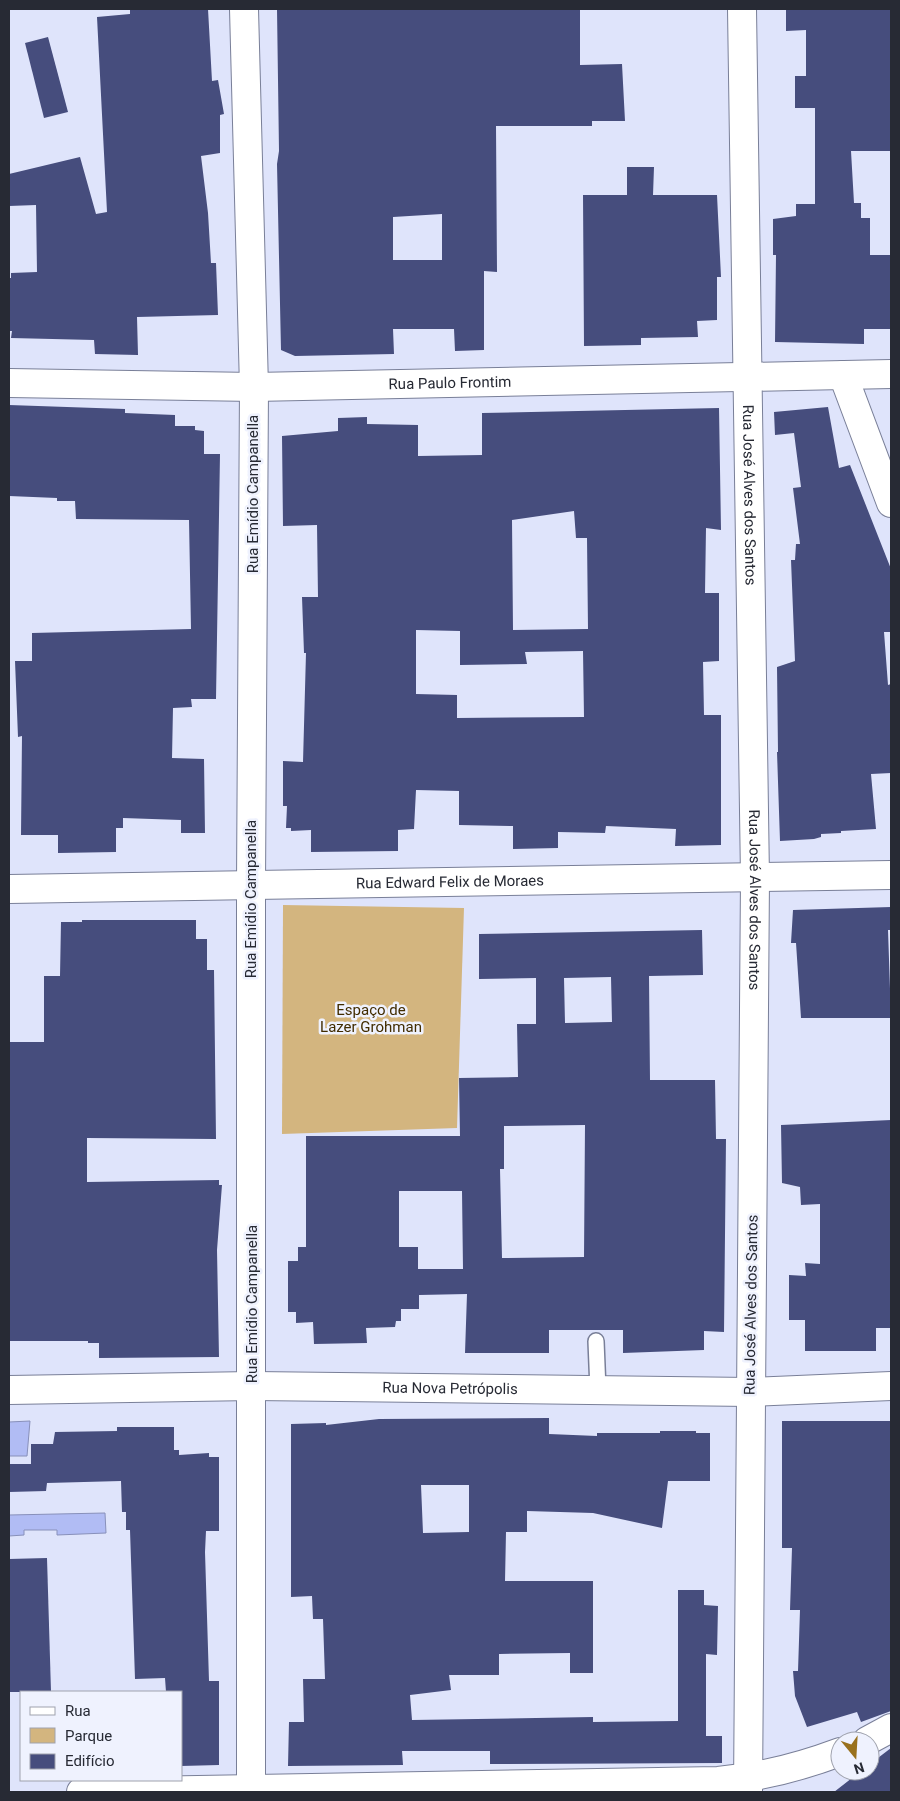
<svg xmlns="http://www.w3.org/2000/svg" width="900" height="1801" viewBox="0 0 900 1801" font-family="Roboto,sans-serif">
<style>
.green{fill:#d3b57f}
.water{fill:#b1bcf4;stroke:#8890ba}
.building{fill:#464d7d;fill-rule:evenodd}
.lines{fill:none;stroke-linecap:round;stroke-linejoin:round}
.lane-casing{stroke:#797f98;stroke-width:18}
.street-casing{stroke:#797f98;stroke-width:30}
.lane{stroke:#fff;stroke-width:15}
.street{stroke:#fff;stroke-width:28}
.labels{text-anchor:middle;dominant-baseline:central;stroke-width:5;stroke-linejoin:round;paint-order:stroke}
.street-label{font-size:15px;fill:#272a34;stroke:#eff2fe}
.park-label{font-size:15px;fill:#412c00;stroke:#eff2fe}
</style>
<rect width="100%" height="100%" fill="#dfe4fb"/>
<!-- green -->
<path class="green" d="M 283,905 L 464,908 L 457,1128 L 282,1134 Z"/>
<!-- water -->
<g class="water">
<path d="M 30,1421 L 27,1456 L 9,1456 L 9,1422 Z"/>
<path d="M 105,1513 L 106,1533 L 57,1535 L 57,1530 L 24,1530 L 24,1535 L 9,1536 L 9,1515 Z"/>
</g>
<!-- building -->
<g class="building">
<path d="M 130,9 L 208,9 L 212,81 L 218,80 L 224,114 L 220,115 L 220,153 L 201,156 L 208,213 L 211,263 L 216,263 L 218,315 L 137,317 L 138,355 L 95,354 L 94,340 L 11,338 L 12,331 L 9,331 L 9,278 L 11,278 L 11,273 L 37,272 L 36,205 L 9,206 L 9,174 L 80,157 L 96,214 L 107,212 L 97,17 L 130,14 Z"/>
<path d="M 277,9 L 580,9 L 580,65 L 622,64 L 625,121 L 592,121 L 592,126 L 496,126 L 497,272 L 484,271 L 484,350 L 455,351 L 454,329 L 393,329 L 394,354 L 295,356 L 281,350 L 277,164 L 279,151 ZM 442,214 L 442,260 L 393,260 L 393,217 Z"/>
<path d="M 786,9 L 891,9 L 891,151 L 851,151 L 854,203 L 861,203 L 861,218 L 870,218 L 870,255 L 891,255 L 891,329 L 864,329 L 864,344 L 775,342 L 776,255 L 773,255 L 773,219 L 796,216 L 796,204 L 815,204 L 815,108 L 795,108 L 795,76 L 806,76 L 806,30 L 786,31 Z"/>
<path d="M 48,37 L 68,112 L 44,118 L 25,43 Z"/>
<path d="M 627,167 L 654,167 L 653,195 L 717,195 L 721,277 L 717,277 L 717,320 L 697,321 L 698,337 L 641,338 L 641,345 L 584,346 L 583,195 L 627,195 Z"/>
<path d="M 9,405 L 125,409 L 125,413 L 175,415 L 175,426 L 195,426 L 195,430 L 204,431 L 204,454 L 220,454 L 216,699 L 191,699 L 192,707 L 173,708 L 172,758 L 204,759 L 205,833 L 181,833 L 181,820 L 123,818 L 123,828 L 116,828 L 116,852 L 58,853 L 58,835 L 21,835 L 22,736 L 18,737 L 15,661 L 32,661 L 32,633 L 191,629 L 189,520 L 76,519 L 75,501 L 57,501 L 57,498 L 9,496 Z"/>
<path d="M 828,407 L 839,468 L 850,465 L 891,569 L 891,632 L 884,632 L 888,685 L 891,684 L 891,773 L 871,774 L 876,829 L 841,831 L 841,833 L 821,834 L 821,837 L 814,839 L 780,841 L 777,752 L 778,752 L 777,667 L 795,661 L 791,560 L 795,560 L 796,544 L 800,544 L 793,488 L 801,487 L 794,433 L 775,435 L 774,412 Z"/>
<path d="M 719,408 L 721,530 L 706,528 L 705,593 L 719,593 L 719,661 L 703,662 L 704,715 L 721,715 L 721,845 L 675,846 L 676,829 L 606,826 L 605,833 L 558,832 L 558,848 L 513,849 L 513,826 L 459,825 L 459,791 L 416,790 L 414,829 L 398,830 L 398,851 L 311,852 L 311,830 L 291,831 L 291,828 L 286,828 L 287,806 L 283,806 L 283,761 L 303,762 L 306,653 L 304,653 L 302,597 L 318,597 L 317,525 L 283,526 L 282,436 L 338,431 L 338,418 L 367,417 L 367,424 L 418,425 L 418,456 L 482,455 L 482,413 ZM 574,511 L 576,538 L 587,538 L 588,629 L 513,630 L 512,520 ZM 416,630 L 460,631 L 460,665 L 527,664 L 525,652 L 583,651 L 584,717 L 457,718 L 457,695 L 416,694 Z"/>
<path d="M 891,907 L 891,930 L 888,930 L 891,1018 L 801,1018 L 796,943 L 791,943 L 793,910 Z"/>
<path d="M 82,920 L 196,920 L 196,939 L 207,939 L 207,970 L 214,970 L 216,1139 L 87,1138 L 87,1182 L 219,1180 L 219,1185 L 222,1185 L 217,1250 L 219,1357 L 99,1358 L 99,1343 L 88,1343 L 88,1341 L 9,1341 L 9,1042 L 44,1042 L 44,976 L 60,976 L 61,922 L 82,922 Z"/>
<path d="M 702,930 L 703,975 L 649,976 L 650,1080 L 715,1080 L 716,1139 L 726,1139 L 724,1332 L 704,1331 L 704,1350 L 623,1353 L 623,1330 L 549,1330 L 549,1353 L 465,1353 L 467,1294 L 419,1295 L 419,1309 L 401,1309 L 401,1321 L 396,1321 L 395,1327 L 366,1328 L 367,1343 L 314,1344 L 313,1322 L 296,1323 L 296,1312 L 288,1312 L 288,1261 L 298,1261 L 298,1247 L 306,1247 L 306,1136 L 460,1136 L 459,1078 L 518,1077 L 517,1024 L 536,1024 L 536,978 L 479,979 L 479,934 ZM 611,977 L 612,1022 L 565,1023 L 564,978 ZM 585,1125 L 584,1257 L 502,1258 L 500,1169 L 504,1169 L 504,1126 ZM 399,1191 L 462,1191 L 463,1269 L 418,1269 L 418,1247 L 399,1247 Z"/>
<path d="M 891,1120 L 891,1328 L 876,1328 L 876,1351 L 805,1351 L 805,1320 L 789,1320 L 789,1275 L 806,1276 L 805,1263 L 820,1264 L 820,1204 L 801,1205 L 800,1187 L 782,1183 L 781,1125 Z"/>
<path d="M 549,1418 L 549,1434 L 597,1436 L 597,1433 L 660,1433 L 660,1431 L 696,1431 L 696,1433 L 710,1433 L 710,1481 L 668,1481 L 662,1528 L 593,1513 L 527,1511 L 527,1532 L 506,1532 L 505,1581 L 593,1581 L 593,1673 L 570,1673 L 570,1653 L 499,1654 L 499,1675 L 449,1675 L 451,1690 L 410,1695 L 412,1720 L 593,1717 L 593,1722 L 678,1721 L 678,1590 L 704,1590 L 704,1605 L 718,1606 L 717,1655 L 706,1654 L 706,1736 L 722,1736 L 722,1763 L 490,1764 L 490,1751 L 402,1751 L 403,1765 L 288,1766 L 289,1722 L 304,1722 L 303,1679 L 325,1679 L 323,1619 L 313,1619 L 312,1596 L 291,1597 L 291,1424 L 326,1423 L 326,1425 L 379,1419 ZM 421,1485 L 469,1485 L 469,1532 L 423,1533 Z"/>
<path d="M 782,1421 L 891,1421 L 891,1711 L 861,1722 L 857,1712 L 807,1727 L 795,1696 L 793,1671 L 798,1671 L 800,1610 L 790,1610 L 792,1548 L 782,1548 Z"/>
<path d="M 117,1427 L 174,1427 L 174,1450 L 179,1450 L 179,1455 L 209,1453 L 209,1457 L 219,1457 L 219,1531 L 206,1531 L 205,1552 L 209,1681 L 219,1681 L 219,1765 L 181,1766 L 181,1692 L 166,1692 L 165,1678 L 135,1679 L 130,1530 L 126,1530 L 126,1512 L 122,1512 L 121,1481 L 47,1483 L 46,1491 L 9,1492 L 9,1464 L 31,1464 L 31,1444 L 53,1444 L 55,1432 L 117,1431 Z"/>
<path d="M 47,1558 L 51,1692 L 9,1692 L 9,1559 Z"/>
<path d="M 891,1748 L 891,1792 L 834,1792 L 861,1771 L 870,1771 L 870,1764 Z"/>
</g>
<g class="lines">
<defs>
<path id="lane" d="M 596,1341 L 598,1390"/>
<g id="street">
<path d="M 244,9 L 254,387 L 251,885 L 251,1790"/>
<path id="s1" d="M 742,9 L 755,878 L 748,1792"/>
<path d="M 843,375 L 891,503"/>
<path id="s2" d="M 9,383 L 254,387 L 891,374"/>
<path id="s3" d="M 9,889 L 891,875"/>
<path id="s4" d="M 9,1390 L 252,1386 L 750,1392 L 891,1386"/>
<path d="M 867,1741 L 891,1728"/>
<path d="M 81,1792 L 718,1781 C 761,1777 800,1767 840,1752"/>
</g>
</defs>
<!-- lane casing -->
<use href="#lane" class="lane-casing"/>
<!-- street casing -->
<use href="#street" class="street-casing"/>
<!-- lane -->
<use href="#lane" class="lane"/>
<!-- street -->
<use href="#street" class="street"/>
</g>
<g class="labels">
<!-- street labels -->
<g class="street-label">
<text stroke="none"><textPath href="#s2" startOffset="441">Rua Paulo Frontim</textPath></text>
<text transform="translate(253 494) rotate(-90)">Rua Emídio Campanella</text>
<text stroke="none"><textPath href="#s1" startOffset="486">Rua José Alves dos Santos</textPath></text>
<text stroke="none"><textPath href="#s3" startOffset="441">Rua Edward Felix de Moraes</textPath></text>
<text transform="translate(251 899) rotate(-90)">Rua Emídio Campanella</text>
<text stroke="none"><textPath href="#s1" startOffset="891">Rua José Alves dos Santos</textPath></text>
<text transform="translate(252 1304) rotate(-90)">Rua Emídio Campanella</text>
<text transform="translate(751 1305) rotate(-89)">Rua José Alves dos Santos</text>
<text stroke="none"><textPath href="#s4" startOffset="441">Rua Nova Petrópolis</textPath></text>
</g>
<!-- park labels -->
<g class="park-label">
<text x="371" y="1010">Espaço de<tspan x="371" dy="17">Lazer Grohman</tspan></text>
</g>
</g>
<!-- border -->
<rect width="900" height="1801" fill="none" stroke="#272a34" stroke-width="20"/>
<!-- legend -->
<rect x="20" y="1691" width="162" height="90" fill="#eff2fe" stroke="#9fa2ad"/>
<rect x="30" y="1707" width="25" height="8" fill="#ffffff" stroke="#9fa2ad"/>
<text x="65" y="1716" font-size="15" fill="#272a34">Rua</text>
<rect x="30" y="1728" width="25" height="15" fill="#d3b57f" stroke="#9fa2ad"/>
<text x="65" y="1741" font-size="15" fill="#272a34">Parque</text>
<rect x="30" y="1754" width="25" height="15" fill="#464d7d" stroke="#9fa2ad"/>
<text x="65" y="1766" font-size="15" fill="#272a34">Edifício</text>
<!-- north arrow -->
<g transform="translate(855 1756) rotate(162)"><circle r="24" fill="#eff2fe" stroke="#9fa2ad"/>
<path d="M0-4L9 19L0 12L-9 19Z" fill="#99711d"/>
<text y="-8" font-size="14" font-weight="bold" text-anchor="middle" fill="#272a34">N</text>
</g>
</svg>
